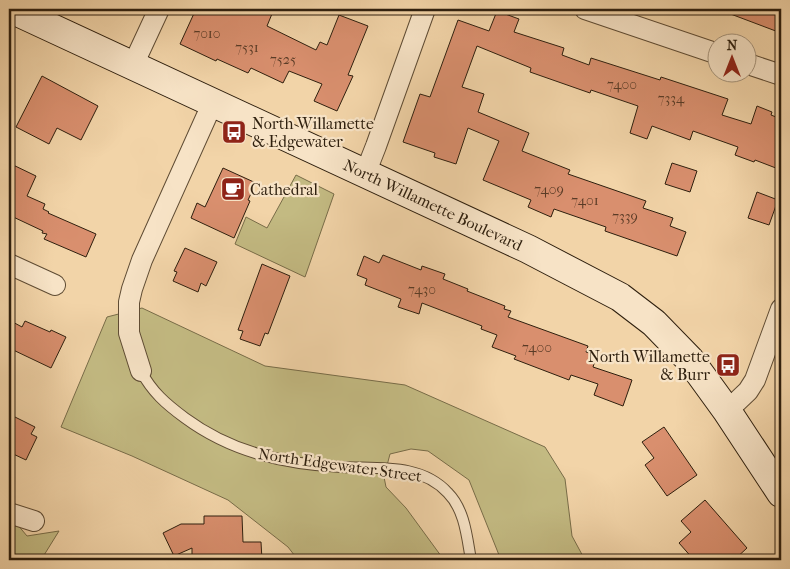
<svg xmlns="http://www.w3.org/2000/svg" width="790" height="569" viewBox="0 0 790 569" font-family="'IM FELL French Canon',serif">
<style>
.green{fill:#c3ba82;stroke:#786c48}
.building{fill:#d98f6e;stroke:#2e1f0e}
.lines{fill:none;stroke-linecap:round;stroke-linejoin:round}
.service-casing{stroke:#5f4c34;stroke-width:12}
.minor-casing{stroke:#5f4c34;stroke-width:22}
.secondary-casing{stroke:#2e1f0e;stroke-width:30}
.service{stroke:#f7e3c6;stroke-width:10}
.minor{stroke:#f7e3c6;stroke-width:20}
.secondary{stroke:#f7e3c6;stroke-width:28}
.labels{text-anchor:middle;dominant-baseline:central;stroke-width:4.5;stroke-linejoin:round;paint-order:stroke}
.number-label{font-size:14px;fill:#593b26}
.poi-label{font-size:16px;fill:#2e1f0e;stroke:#f7e3c6;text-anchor:start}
.street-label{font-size:16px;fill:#2e1f0e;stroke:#f7e3c6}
</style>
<rect width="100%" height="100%" fill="#f2d4a8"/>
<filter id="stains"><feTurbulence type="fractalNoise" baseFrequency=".004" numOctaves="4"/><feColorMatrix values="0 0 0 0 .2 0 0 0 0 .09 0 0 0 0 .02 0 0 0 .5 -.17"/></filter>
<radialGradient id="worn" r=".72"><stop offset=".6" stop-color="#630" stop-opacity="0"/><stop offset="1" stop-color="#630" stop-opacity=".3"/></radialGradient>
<!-- green -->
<g class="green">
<path d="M 296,175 L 334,194 L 305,277 L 235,244 L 246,217 L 267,228 Z"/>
<path d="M 142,308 L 265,366 L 405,385 L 545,447 L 565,479 L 572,536 L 585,560 L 501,560 L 469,480 L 428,451 L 411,449 L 390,454 L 384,477 L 386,487 L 406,508 L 444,560 L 298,560 L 288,547 L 228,500 L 132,456 L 61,427 L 107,317 Z"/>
<path d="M 9,522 L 17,524 L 27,536 L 59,531 L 41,560 L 9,560 Z"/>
</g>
<!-- building -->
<g class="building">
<path d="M 196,9 L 274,9 L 267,26 L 316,50 L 320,42 L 327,45 L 339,15 L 368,26 L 348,75 L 353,76 L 337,111 L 314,101 L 322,84 L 289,71 L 283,83 L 251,68 L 248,73 L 217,59 L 216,61 L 180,44 Z"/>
<path d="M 720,9 L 781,9 L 781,33 L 720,10 Z"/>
<path d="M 497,11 L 519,19 L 514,32 L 564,48 L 562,55 L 589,65 L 591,58 L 660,80 L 661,77 L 728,99 L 722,115 L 751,124 L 757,106 L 772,112 L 771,115 L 781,119 L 781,170 L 755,160 L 754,162 L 735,155 L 738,147 L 693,131 L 690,140 L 652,126 L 647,139 L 630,133 L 638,106 L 591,90 L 590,93 L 530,72 L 531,68 L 477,46 L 462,87 L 484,94 L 478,112 L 529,133 L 522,151 L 570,170 L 568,174 L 646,201 L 643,208 L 673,218 L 670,226 L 686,232 L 677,256 L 605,231 L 606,227 L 554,209 L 551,217 L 528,207 L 531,200 L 483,180 L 499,141 L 468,128 L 456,164 L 434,157 L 435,153 L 403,142 L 420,94 L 430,97 L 458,20 L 489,31 Z"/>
<path d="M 42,76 L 98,106 L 81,140 L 57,128 L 49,144 L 16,127 Z"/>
<path d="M 9,163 L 36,176 L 27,196 L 45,204 L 43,209 L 49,212 L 48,213 L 96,234 L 86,257 L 44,239 L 47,234 L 42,233 L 43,231 L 9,215 Z"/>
<path d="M 672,163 L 697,171 L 690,192 L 665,184 Z"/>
<path d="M 223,168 L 256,183 L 248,200 L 250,201 L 234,238 L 191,218 L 197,203 L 205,207 Z"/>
<path d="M 757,192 L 778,200 L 769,225 L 748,218 Z"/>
<path d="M 185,248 L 217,262 L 206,286 L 201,283 L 198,292 L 173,281 L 177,272 L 174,271 Z"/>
<path d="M 383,255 L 421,270 L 422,266 L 445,274 L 443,279 L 468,289 L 467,291 L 505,306 L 504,309 L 511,311 L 508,317 L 588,346 L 586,352 L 597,355 L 593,367 L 632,380 L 623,406 L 594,395 L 598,384 L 571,375 L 569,380 L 514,359 L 516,356 L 492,347 L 497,335 L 481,329 L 482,326 L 422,303 L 419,314 L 398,307 L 401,299 L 365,285 L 367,279 L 357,275 L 364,256 L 379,263 Z"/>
<path d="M 262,264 L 290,276 L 268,334 L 265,333 L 260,346 L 240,339 L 243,331 L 238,330 Z"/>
<path d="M 9,320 L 22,327 L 25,321 L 50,332 L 51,330 L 66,337 L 51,368 L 9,348 Z"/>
<path d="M 9,414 L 35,427 L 31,434 L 37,437 L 26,460 L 9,452 Z"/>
<path d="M 664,427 L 697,475 L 667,496 L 645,465 L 654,458 L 642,442 Z"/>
<path d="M 705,500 L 747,548 L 734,560 L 694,560 L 679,543 L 691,532 L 681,521 Z"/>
<path d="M 204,516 L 242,516 L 243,542 L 261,542 L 262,560 L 192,560 L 192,548 L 174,556 L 163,533 L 181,524 L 204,524 Z"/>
</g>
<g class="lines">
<defs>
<path id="service" d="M 141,371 C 152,392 166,404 185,418 C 231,452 284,464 341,467 C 378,469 421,463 448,493 C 465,510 467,538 471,560"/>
<g id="minor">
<path d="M 585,9 L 718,54"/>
<path d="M 748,64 L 781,75"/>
<path d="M 133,65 L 159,9"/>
<path d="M 365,174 L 376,146 L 425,9"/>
<path d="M 9,264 L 55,285"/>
<path d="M 141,371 L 129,333 L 129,302 L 132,289 L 142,260 L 213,102"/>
<path d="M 727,411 L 748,391 L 755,380 L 781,309"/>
<path d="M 9,513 L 34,521"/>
</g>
<path id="secondary" d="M 11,9 L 528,249 L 620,297 L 654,323 L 690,360 L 727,411 L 781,493"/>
</defs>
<!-- service casing -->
<use href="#service" class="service-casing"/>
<!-- minor casing -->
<use href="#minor" class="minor-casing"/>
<!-- secondary casing -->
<use href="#secondary" class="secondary-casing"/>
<!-- service -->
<use href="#service" class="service"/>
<!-- minor -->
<use href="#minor" class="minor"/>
<!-- secondary -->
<use href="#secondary" class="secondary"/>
</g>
<!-- icons -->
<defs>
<symbol id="bus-square" viewBox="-11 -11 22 22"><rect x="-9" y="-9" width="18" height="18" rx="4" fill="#8f2418" stroke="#f7e3c6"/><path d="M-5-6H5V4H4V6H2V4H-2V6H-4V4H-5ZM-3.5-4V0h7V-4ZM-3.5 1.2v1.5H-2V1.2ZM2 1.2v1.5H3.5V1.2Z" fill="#fff"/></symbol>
<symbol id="cafe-square" viewBox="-11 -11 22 22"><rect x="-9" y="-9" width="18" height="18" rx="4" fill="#8f2418" stroke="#f7e3c6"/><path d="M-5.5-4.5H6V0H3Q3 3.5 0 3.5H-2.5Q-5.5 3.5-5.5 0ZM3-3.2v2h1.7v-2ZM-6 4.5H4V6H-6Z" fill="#fff"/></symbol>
</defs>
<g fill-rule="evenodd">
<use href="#bus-square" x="220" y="118" width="28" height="28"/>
<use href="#cafe-square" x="219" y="175" width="28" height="28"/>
<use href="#bus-square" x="714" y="351" width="28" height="28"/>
</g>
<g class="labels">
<!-- number labels -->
<g class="number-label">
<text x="207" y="33">7010</text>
<text x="247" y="47">7531</text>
<text x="283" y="59">7525</text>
<text x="622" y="84">7400</text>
<text x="671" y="98">7334</text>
<text x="549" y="189">7409</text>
<text x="585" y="200">7401</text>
<text x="625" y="216">7339</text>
<text x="422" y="289">7430</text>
<text x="537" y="347">7400</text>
</g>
<!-- poi labels -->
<g class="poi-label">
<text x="252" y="123">North Willamette<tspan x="252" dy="18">&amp; Edgewater</tspan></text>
<text x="250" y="189">Cathedral</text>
<text x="710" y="356" text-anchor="end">North Willamette<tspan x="710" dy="18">&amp; Burr</tspan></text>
</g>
<!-- street labels -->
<g class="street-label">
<text transform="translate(433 205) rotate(25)">North Willamette Boulevard</text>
<text transform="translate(340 465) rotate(8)">North Edgewater Street</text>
</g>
</g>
<!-- margin -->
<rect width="790" height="569" fill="none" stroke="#f2d4a8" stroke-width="30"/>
<rect x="10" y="10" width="770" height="549" fill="none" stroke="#2e1f0e" stroke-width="2.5"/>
<rect x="15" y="15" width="760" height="539" fill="none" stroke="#2e1f0e"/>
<!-- north arrow -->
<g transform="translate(732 58)"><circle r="24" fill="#f7e3c6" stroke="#a7957c"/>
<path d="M0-4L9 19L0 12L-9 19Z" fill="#8f2418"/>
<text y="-8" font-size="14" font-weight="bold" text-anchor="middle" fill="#2e1f0e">N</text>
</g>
<rect width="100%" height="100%" filter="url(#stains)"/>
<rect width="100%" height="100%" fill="url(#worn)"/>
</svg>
